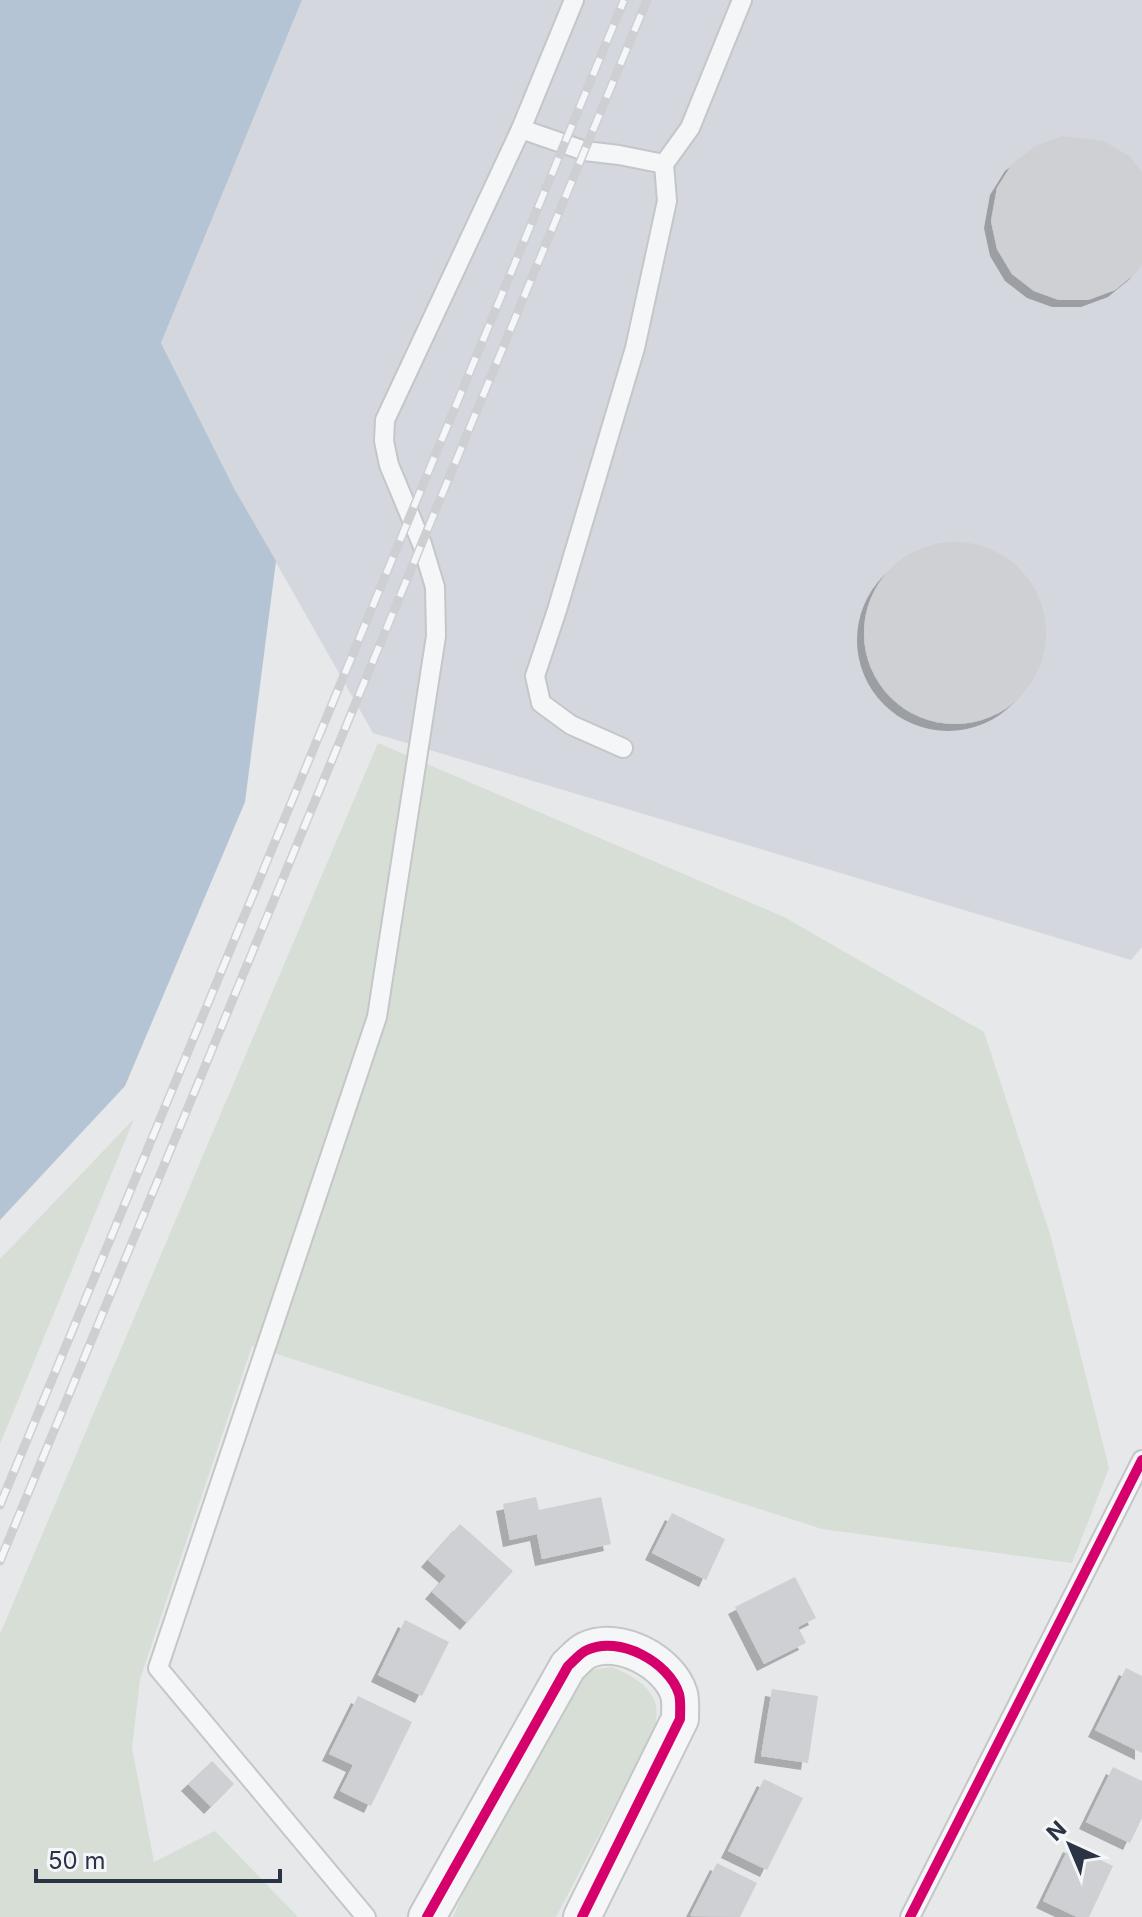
<svg xmlns="http://www.w3.org/2000/svg" width="1142" height="1917" viewBox="0 0 1142 1917" font-family="Inter,sans-serif">
<style>
.built{fill:#d4d7dd}
.green{fill:#d6ded6}
.water{fill:#b4c4d5}
.building{fill:#ced0d3;filter:url(#shadow)}
.lines{fill:none;stroke-linecap:round;stroke-linejoin:round}
.service-casing{stroke:#c4c6c8;stroke-width:22}
.minor-casing{stroke:#c4c6c8;stroke-width:40}
.service{stroke:#f5f6f7;stroke-width:18}
.minor{stroke:#f5f6f7;stroke-width:36}
.rail-casing{stroke:#cecfd2;stroke-width:9}
.rail{stroke:#f4f6f9;stroke-width:6;stroke-dasharray:18;stroke-linecap:butt}
.cycleway-casing{stroke:#f4f6f9;stroke-width:15}
.cycleway{stroke:#d6006c;stroke-width:10}
</style>
<defs>
<filter id="shadow"><feDropShadow dx="-7" dy="7" stdDeviation="0" flood-color="#0004"/></filter>
</defs>
<rect width="100%" height="100%" fill="#e6e8ea"/>
<!-- built -->
<path class="built" d="M 302,0 L 1142,0 L 1142,947 L 1131,960 L 373,733 L 235,490 L 161,343 Z"/>
<!-- green -->
<g class="green">
<path d="M 378,743 L 784,917 L 984,1032 L 1050,1234 L 1109,1468 L 1072,1563 L 822,1529 L 252,1346 L 140,1679 L 132,1748 L 154,1862 L 215,1831 L 298,1917 L 0,1917 L 0,1634 Z"/>
<path d="M 134,1119 L 0,1444 L 0,1259 Z"/>
<path d="M 612,1667 C 630,1675 650,1684 656,1705 C 657,1711 656,1719 656,1726 L 556,1917 L 453,1917 L 482,1849 L 579,1678 L 591,1670 Z"/>
</g>
<!-- water -->
<path class="water" d="M 0,0 L 302,0 L 161,343 L 235,490 L 276,561 L 245,802 L 125,1086 L 0,1220 Z"/>
<!-- building -->
<g class="building">
<path d="M 1062,136 L 1104,141 L 1129,156 L 1142,172 L 1142,264 L 1137,272 L 1115,290 L 1088,300 L 1059,300 L 1034,291 L 1012,274 L 997,249 L 991,221 L 997,188 L 1012,164 L 1035,146 Z"/>
<circle cx="955" cy="633" r="91"/>
<path d="M 536,1497 L 539,1510 L 601,1497 L 611,1544 L 542,1559 L 537,1534 L 510,1540 L 503,1504 Z"/>
<path d="M 672,1513 L 725,1539 L 706,1580 L 652,1553 Z"/>
<path d="M 460,1524 L 513,1571 L 467,1623 L 432,1592 L 446,1576 L 428,1560 Z"/>
<path d="M 795,1577 L 816,1618 L 798,1627 L 806,1643 L 764,1664 L 735,1607 Z"/>
<path d="M 405,1620 L 449,1642 L 422,1696 L 378,1675 Z"/>
<path d="M 1126,1668 L 1142,1676 L 1142,1753 L 1095,1730 Z"/>
<path d="M 772,1689 L 818,1696 L 808,1763 L 761,1756 Z"/>
<path d="M 358,1696 L 412,1722 L 371,1806 L 340,1791 L 353,1765 L 329,1754 Z"/>
<path d="M 212,1761 L 234,1784 L 211,1807 L 188,1784 Z"/>
<path d="M 1113,1767 L 1142,1781 L 1142,1818 L 1130,1843 L 1086,1822 Z"/>
<path d="M 764,1779 L 803,1798 L 767,1870 L 728,1851 Z"/>
<path d="M 1070,1845 L 1113,1866 L 1089,1917 L 1077,1917 L 1043,1901 Z"/>
<path d="M 717,1863 L 757,1883 L 740,1917 L 690,1916 Z"/>
</g>
<g class="lines">
<defs>
<g id="service">
<path d="M 574,0 L 521,129 L 585,151 L 619,155 L 664,164 L 690,128 L 742,0"/>
<path d="M 623,748 L 571,725 L 541,703 L 535,676 L 557,610 L 635,348 L 667,201 L 664,164"/>
<path d="M 366,1917 L 158,1668 L 377,1017 L 436,636 L 435,587 L 422,544 L 389,465 L 384,441 L 385,420 L 521,129"/>
<path d="M 910,1917 L 1142,1460"/>
</g>
<path id="minor" d="M 427,1917 L 568,1666 C 574,1661 580,1653 587,1650 C 619,1635 669,1662 679,1694 C 681,1701 680,1711 680,1719 L 582,1917"/>
</defs>
<!-- service casing -->
<use href="#service" class="service-casing"/>
<!-- minor casing -->
<use href="#minor" class="minor-casing"/>
<!-- service -->
<use href="#service" class="service"/>
<!-- minor -->
<use href="#minor" class="minor"/>
<defs>
<g id="rail">
<path d="M 0,1505 L 624,0"/>
<path d="M 0,1561 L 647,0"/>
</g>
</defs>
<!-- rail casing -->
<use href="#rail" class="rail-casing"/>
<!-- rail -->
<use href="#rail" class="rail"/>
<defs>
<g id="cycleway">
<path d="M 427,1917 L 568,1666 C 574,1661 580,1653 587,1650 C 619,1635 669,1662 679,1694 C 681,1701 680,1711 680,1719 L 582,1917"/>
<path d="M 910,1917 L 1142,1460"/>
</g>
</defs>
<!-- cycleway casing -->
<use href="#cycleway" class="cycleway-casing"/>
<!-- cycleway -->
<use href="#cycleway" class="cycleway"/>
</g>
<!-- north arrow -->
<g transform="translate(1070 1845) rotate(316)" stroke="#f4f6f9" stroke-width="6" paint-order="stroke">
<path d="M0-6L14 30L0 20L-14 30Z" fill="#2b3445"/>
<text y="-12" font-size="22" font-weight="bold" text-anchor="middle" fill="#2b3445">N</text>
</g>
<!-- scale -->
<path d="M36 1869v12h244v-12" fill="none" stroke="#2b3445" stroke-width="4"/>
<text x="48" y="1869" font-size="24" fill="#2b3445" stroke="#f4f6f9" stroke-width="6" paint-order="stroke">50 m</text>
</svg>
